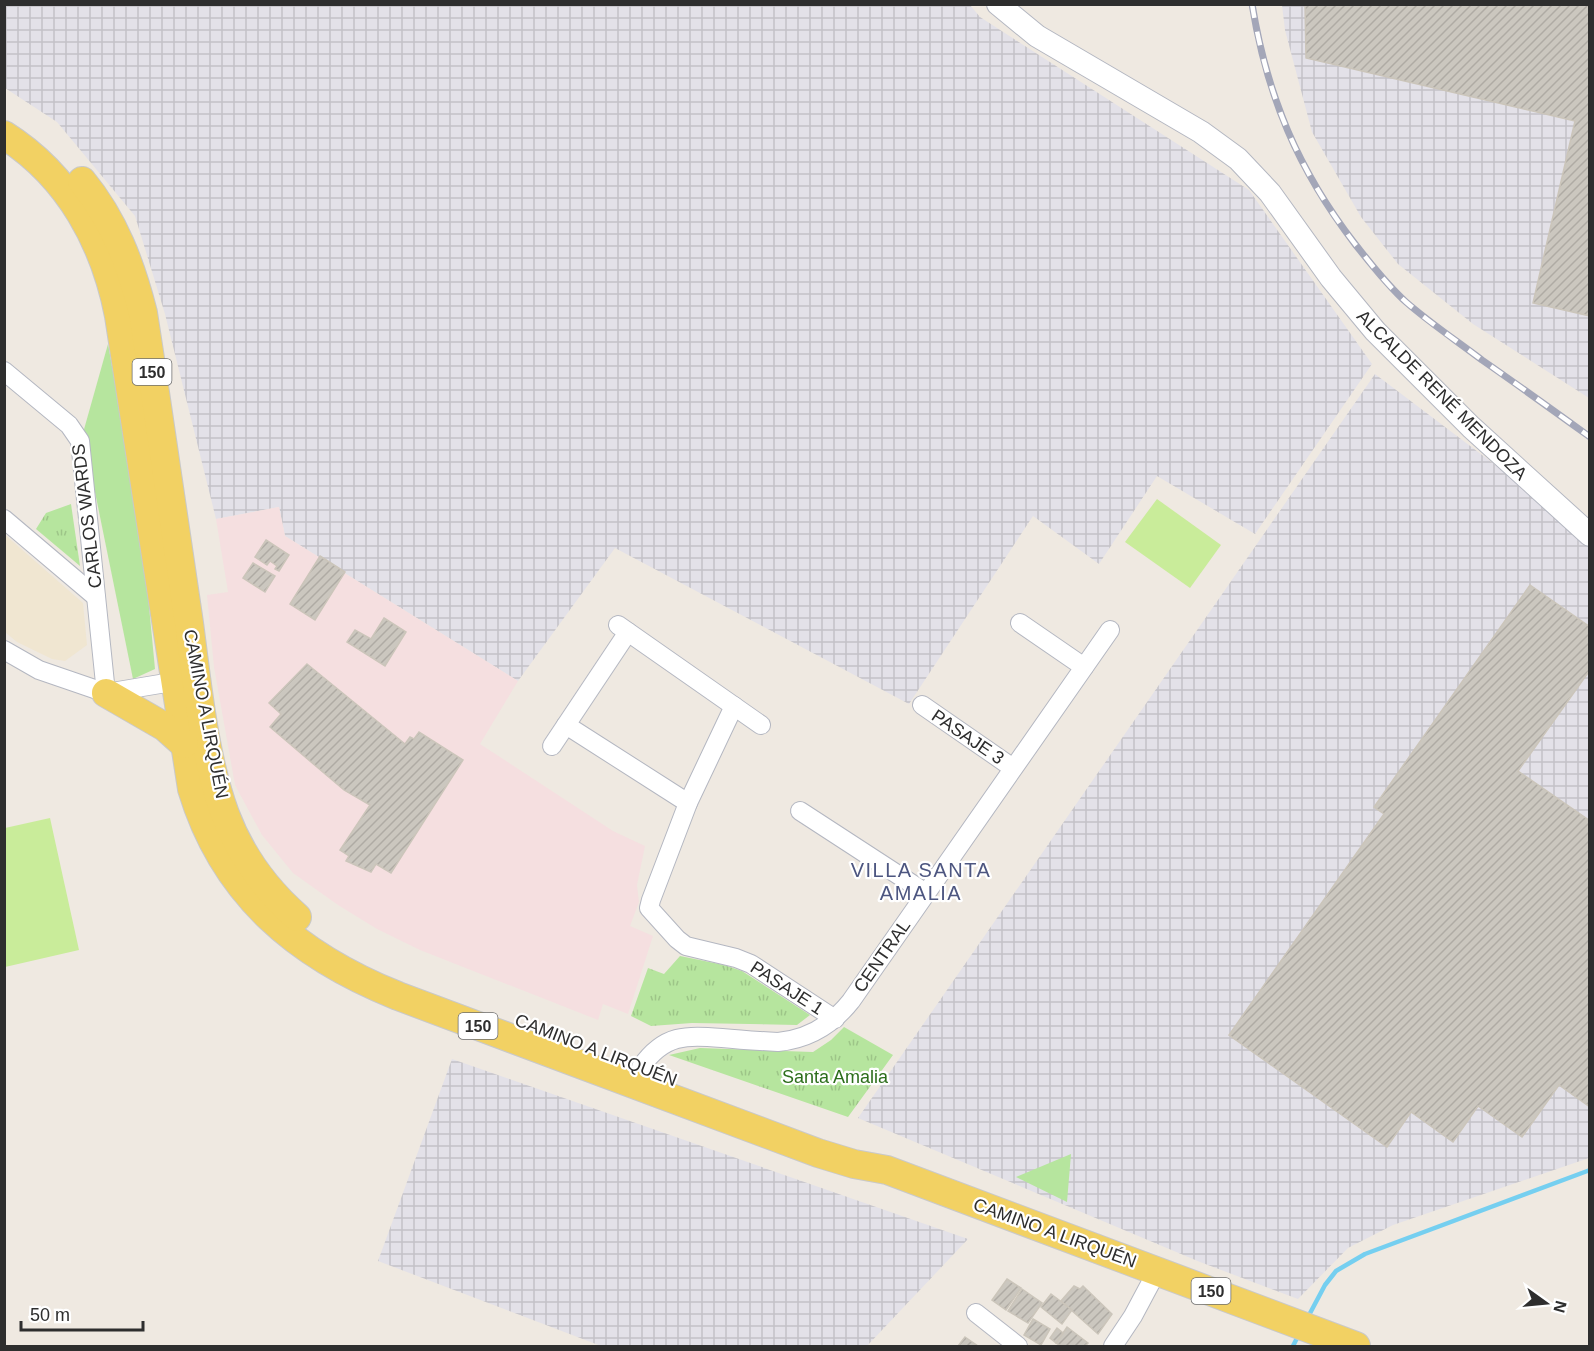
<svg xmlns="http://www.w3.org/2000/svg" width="1594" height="1351" viewBox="0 0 1594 1351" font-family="Helvetica,sans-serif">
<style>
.industrial{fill:url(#industrial-grid)}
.education{fill:#f0e6d1}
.medical{fill:#f5dfe0}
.grass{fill:#b6e59e}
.park{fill:url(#park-tufts)}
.pitch{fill:#c9ec9a}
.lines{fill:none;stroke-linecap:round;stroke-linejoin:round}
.stream{stroke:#75cff0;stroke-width:4.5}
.building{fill:url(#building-hatch);stroke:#cbc5ba;stroke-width:1.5}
.minor-casing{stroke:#b4b7c1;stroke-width:20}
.tertiary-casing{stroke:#b4b7c1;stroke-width:24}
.primary-casing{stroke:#c9c9c9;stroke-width:30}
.minor{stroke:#fff;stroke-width:18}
.tertiary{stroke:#fff;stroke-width:22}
.primary{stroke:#f2d163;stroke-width:28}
.rail-casing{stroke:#a3a6b8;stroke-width:7}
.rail{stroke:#fff;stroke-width:4.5;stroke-dasharray:14;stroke-linecap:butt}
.labels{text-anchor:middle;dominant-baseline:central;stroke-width:4.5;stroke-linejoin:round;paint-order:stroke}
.shield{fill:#fff;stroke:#6d6d6d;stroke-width:1.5}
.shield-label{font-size:16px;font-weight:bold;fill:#2e2e2e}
.street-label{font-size:18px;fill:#2e2e2e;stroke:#fff}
.park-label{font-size:18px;fill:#2c6e1b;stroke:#fff}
.neighbourhood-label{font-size:20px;letter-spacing:1.5px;fill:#4d5680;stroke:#fff}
</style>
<defs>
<pattern id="industrial-grid" width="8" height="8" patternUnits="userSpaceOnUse" patternTransform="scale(1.5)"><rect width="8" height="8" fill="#e3e1e8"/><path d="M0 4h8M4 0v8" fill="none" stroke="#c3c1c7"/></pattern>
<pattern id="park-tufts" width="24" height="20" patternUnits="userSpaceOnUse" patternTransform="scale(1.5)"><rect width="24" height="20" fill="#b6e59e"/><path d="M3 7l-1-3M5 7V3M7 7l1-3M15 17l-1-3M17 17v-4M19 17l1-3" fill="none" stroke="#9dc588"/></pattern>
<pattern id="building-hatch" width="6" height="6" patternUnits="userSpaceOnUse" patternTransform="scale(1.5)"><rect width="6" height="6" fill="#cbc7bf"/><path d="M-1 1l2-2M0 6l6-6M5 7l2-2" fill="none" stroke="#afaba4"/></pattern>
</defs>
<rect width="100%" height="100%" fill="#efe9e1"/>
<!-- industrial -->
<g class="industrial">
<path d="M 4,5 L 970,5 L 980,17 L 1249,190 L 1372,364 L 1255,534 L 1157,476 L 1099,564 L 1033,516 L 909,704 L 615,548 L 518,681 L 285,536 L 279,507 L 216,519 L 165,314 L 135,216 L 57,122 L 5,88 Z"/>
<path d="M 1282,5 L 1589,5 L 1589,398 L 1473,324 L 1398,264 L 1361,217 L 1312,132 L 1285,30 Z"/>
<path d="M 1375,374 L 1589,536 L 1589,1158 L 1393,1225 L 1348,1248 L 1298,1299 L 1200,1262 L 858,1118 Z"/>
<path d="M 452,1059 L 968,1239 L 867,1346 L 601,1346 L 378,1261 Z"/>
</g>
<!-- education -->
<path class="education" d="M 4,534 L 83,603 L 87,645 L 65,661 L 52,659 L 17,642 L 5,632 Z"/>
<!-- medical -->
<path class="medical" d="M 279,507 L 285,536 L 518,681 L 480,744 L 613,831 L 645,846 L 637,885 L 639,902 L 630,926 L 653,936 L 628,1014 L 603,1004 L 598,1020 L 420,950 L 377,929 L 338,905 L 293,873 L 262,835 L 235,785 L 214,667 L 207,595 L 228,592 L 216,519 Z"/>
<!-- grass -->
<g class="grass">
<path d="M 108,344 L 142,533 L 155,669 L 133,679 L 83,433 Z"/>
<path d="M 1071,1154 L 1067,1202 L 1016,1177 Z"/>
</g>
<!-- park -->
<g class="park">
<path d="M 71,504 L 80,566 L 36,529 L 46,513 Z"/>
<path d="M 680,956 L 724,965 L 742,971 L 810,1015 L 797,1025 L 692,1023 L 651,1026 L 631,1016 L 648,968 L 664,974 Z"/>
<path d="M 844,1027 L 893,1055 L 848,1117 L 669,1055 L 700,1048 L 813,1052 L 831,1040 Z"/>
</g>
<!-- pitch -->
<g class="pitch">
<path d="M 1157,499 L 1221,545 L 1190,588 L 1125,542 Z"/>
<path d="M 50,818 L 79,950 L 5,967 L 5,828 Z"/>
</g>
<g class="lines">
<!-- stream -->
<g class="stream">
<path d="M 1308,1317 L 1325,1285 L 1336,1271 L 1365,1254 L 1590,1170"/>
<path d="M 1293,1346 L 1298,1336"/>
</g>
</g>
<!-- building -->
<g class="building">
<path d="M 1305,4 L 1590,4 L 1590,316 L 1533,303 L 1575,121 L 1306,58 Z"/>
<path d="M 266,540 L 289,555 L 279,571 L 275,569 L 277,566 L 270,561 L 267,565 L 255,557 Z"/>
<path d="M 320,556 L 345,572 L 315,620 L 290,604 Z"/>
<path d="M 253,563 L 275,576 L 265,592 L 243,578 Z"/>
<path d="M 1530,585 L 1590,627 L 1590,670 L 1518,771 L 1590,821 L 1590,1107 L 1559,1085 L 1522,1137 L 1478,1106 L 1453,1142 L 1411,1112 L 1387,1147 L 1229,1035 L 1384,814 L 1374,807 Z"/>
<path d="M 384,618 L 406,632 L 385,666 L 347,642 L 355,630 L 371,639 Z"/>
<path d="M 307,664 L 405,744 L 410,737 L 414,739 L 419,732 L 463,760 L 391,873 L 376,864 L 371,872 L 346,861 L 349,856 L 340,850 L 370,805 L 344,790 L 270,727 L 281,714 L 269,703 Z"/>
<path d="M 1007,1279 L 1021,1288 L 1006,1310 L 992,1300 Z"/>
<path d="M 1074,1286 L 1080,1289 L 1083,1286 L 1112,1314 L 1098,1334 L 1061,1301 Z"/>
<path d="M 1022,1289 L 1042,1303 L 1028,1323 L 1008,1311 Z"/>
<path d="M 1051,1294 L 1072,1310 L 1062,1324 L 1041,1307 Z"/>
<path d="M 1033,1319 L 1050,1329 L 1041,1345 L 1024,1335 Z"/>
<path d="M 1067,1327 L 1088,1343 L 1085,1346 L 1061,1346 L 1056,1343 Z"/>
<path d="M 1057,1328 L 1063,1333 L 1056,1343 L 1050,1338 Z"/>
<path d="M 965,1337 L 978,1346 L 958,1346 Z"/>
</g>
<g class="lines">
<defs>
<g id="minor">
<path d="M 4,371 L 69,425 L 80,441 L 106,693"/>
<path d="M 4,519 L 96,597"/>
<path d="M 1020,623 L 1084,667"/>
<path d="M 618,625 L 761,725"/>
<path d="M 4,650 L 39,670 L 106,693 L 184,680"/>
<path d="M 922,705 L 1013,768"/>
<path d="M 734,706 L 688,803 L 651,900 L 649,908 L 677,939 L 686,946 L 736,958 L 751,964 L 835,1019"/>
<path d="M 566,725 L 688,803"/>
<path d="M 552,746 L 628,632"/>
<path d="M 800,811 L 926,893"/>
<path d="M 641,1067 C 664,1034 686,1035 722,1038 C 741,1040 759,1041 778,1042 C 809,1039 832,1025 851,1001 L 1110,630"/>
<path d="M 976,1313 L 1018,1346"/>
<path d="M 1113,1346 L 1133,1316 L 1157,1271"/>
</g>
<path id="tertiary" d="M 998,4 L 1037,36 L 1201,132 L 1238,159 L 1270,193 L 1331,278 L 1375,331 L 1471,427 L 1590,535"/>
<g id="primary">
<path d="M 4,135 C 69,176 105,243 119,316 L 192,789 C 224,895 298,956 398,996 L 818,1153 L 854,1164 L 887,1170 L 1356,1346"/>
<path d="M 82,181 C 114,220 131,265 143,313 C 159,416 174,519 189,623 C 197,683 204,757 225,814 C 240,854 265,889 297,917"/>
<path d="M 106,693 L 165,727 L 184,744"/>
</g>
</defs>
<!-- minor casing -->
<use href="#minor" class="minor-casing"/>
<!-- tertiary casing -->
<use href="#tertiary" class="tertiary-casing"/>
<!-- primary casing -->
<use href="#primary" class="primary-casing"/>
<!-- minor -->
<use href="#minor" class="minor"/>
<!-- tertiary -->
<use href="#tertiary" class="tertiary"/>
<!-- primary -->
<use href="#primary" class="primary"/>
<defs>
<path id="rail" d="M 1252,4 C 1267,96 1298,170 1355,244 C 1371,264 1387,285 1406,302 C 1430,323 1457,341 1482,360 C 1518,385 1554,411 1590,437"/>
</defs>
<!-- rail casing -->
<use href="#rail" class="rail-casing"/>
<!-- rail -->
<use href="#rail" class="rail"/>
</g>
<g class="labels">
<!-- shield labels -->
<g class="shield">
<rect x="132.5" y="359" width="39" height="26" rx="4.5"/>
<rect x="458.5" y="1013" width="39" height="26" rx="4.5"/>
<rect x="1191.5" y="1278" width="39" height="26" rx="4.5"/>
</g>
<g class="shield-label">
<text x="152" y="372">150</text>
<text x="478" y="1026">150</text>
<text x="1211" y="1291">150</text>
</g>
<!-- street labels -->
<g class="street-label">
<text transform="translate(1442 395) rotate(45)">ALCALDE RENÉ MENDOZA</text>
<text transform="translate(87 516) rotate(-97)">CARLOS WARDS</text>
<text transform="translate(206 714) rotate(79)">CAMINO A LIRQUÉN</text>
<text transform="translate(968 737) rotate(34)">PASAJE 3</text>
<text transform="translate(882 956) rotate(-55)">CENTRAL</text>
<text transform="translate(787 988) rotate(33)">PASAJE 1</text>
<text transform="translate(596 1050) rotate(21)">CAMINO A LIRQUÉN</text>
<text transform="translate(1055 1233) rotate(20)">CAMINO A LIRQUÉN</text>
</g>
<!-- park labels -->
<g class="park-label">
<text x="835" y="1077">Santa Amalia</text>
</g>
<!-- neighbourhood labels -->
<g class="neighbourhood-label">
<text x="921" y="870">VILLA SANTA<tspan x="921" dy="23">AMALIA</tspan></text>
</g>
</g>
<!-- border -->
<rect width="1594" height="1351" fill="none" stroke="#2e2e2e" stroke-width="12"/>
<!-- north arrow -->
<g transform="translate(1546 1303) rotate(105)" stroke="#ffffff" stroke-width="4.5" paint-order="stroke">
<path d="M0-4.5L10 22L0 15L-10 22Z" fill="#2e2e2e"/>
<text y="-9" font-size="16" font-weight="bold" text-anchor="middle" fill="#2e2e2e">N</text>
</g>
<!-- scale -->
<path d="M21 1321v9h122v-9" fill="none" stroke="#2e2e2e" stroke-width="3"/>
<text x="30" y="1321" font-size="18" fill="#2e2e2e" stroke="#ffffff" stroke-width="4.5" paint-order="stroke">50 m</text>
</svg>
